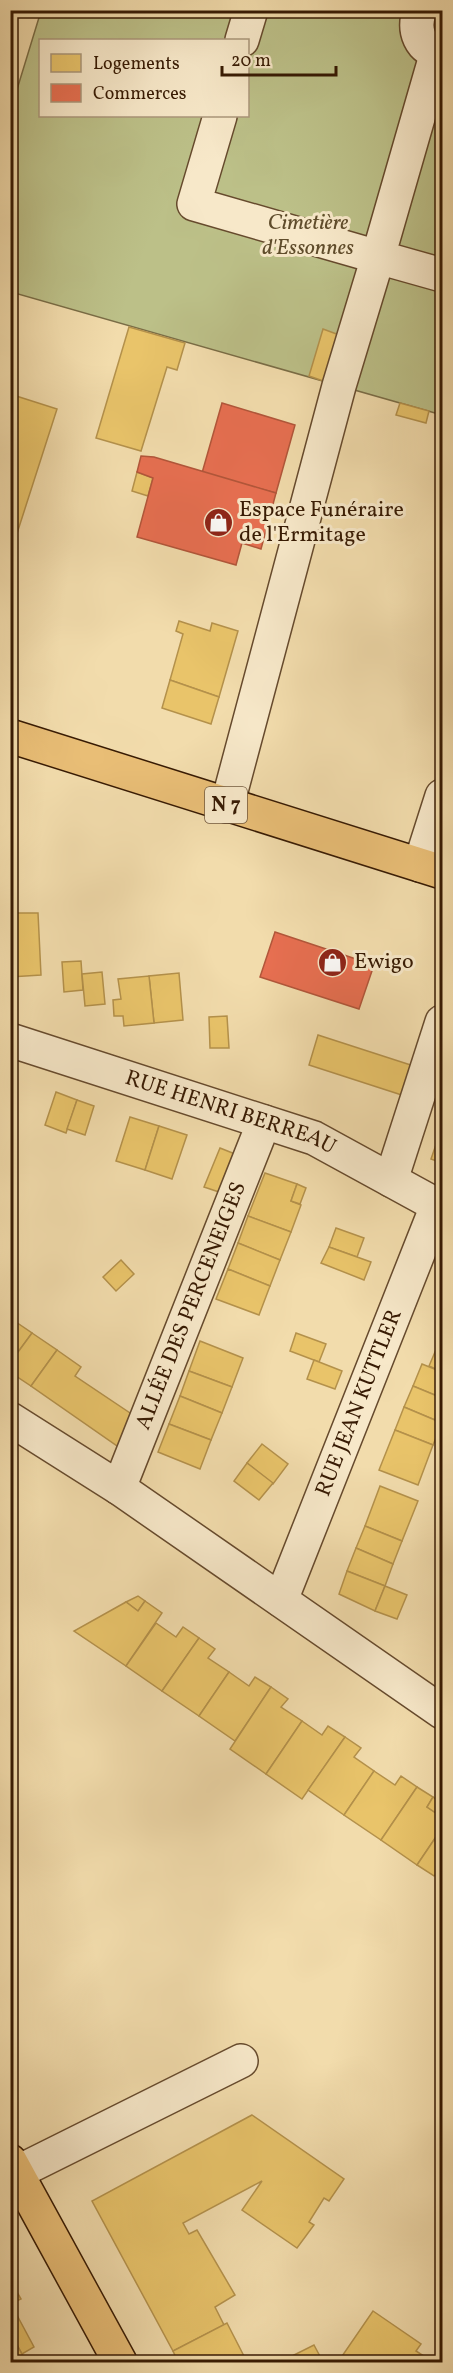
<svg xmlns="http://www.w3.org/2000/svg" width="453" height="2373" viewBox="0 0 453 2373" font-family="Vollkorn,serif">
<style>
.green{fill:#bcc088;stroke:#7a6d46;stroke-width:1.5;fill-rule:evenodd}
.homes{fill:#e9c46a;stroke:#b4914b;stroke-width:1.5}
.shops{fill:#e76f51;stroke:#b2563a;stroke-width:1.5}
.lines{fill:none;stroke-linecap:round;stroke-linejoin:round}
.minor-casing{stroke:#664a2d;stroke-width:36}
.major-casing{stroke:#371a03;stroke-width:36}
.minor{stroke:#f7e8c9;stroke-width:33}
.major{stroke:#e9be76;stroke-width:33}
.labels{text-anchor:middle;dominant-baseline:central;stroke-width:6;stroke-linejoin:round;paint-order:stroke}
.shield{fill:#f7e8c9;stroke:#71583e;stroke-width:1.5}
.shield-label{font-size:21px;font-weight:bold;fill:#371a03}
.park-label{font-size:22px;font-style:italic;fill:#5f4c2b;stroke:#f7e8c9}
.poi-label{font-size:22px;fill:#371a03;stroke:#f7e8c9;text-anchor:start}
.street-label{font-size:22px;fill:#371a03;stroke:#f7e8c9}
</style>
<rect width="100%" height="100%" fill="#f2dcac"/>
<filter id="stains"><feTurbulence type="fractalNoise" baseFrequency=".00333" numOctaves="4"/><feColorMatrix values="0 0 0 0 .2 0 0 0 0 .09 0 0 0 0 .02 0 0 0 .5 -.17"/></filter>
<radialGradient id="worn" r=".72"><stop offset=".6" stop-color="#630" stop-opacity="0"/><stop offset="1" stop-color="#630" stop-opacity=".3"/></radialGradient>
<!-- green -->
<path class="green" d="M 41,11 L 442,11 L 442,415 L 11,292 L 11,109 ZM 40,40 L 248,40 L 248,116 L 40,116 Z"/>
<!-- homes -->
<g class="homes">
<path d="M 129,327 L 185,343 L 177,370 L 167,367 L 141,451 L 96,438 Z"/>
<path d="M 323,329 L 342,336 L 329,383 L 309,376 Z"/>
<path d="M 10,394 L 57,409 L 12,549 L 10,548 Z"/>
<path d="M 400,403 L 429,411 L 426,423 L 396,415 Z"/>
<path d="M 137,472 L 153,478 L 148,496 L 132,491 Z"/>
<path d="M 179,621 L 210,631 L 212,623 L 238,631 L 219,697 L 170,680 L 183,634 L 176,631 Z"/>
<path d="M 170,680 L 219,697 L 211,724 L 162,708 Z"/>
<path d="M 10,913 L 38,913 L 41,975 L 10,977 Z"/>
<path d="M 81,961 L 83,990 L 64,992 L 62,962 Z"/>
<path d="M 102,972 L 105,1004 L 85,1006 L 82,974 Z"/>
<path d="M 179,973 L 183,1020 L 154,1023 L 149,976 Z"/>
<path d="M 149,976 L 154,1023 L 124,1026 L 123,1016 L 114,1016 L 113,1000 L 121,999 L 118,979 Z"/>
<path d="M 227,1016 L 229,1048 L 210,1048 L 209,1017 Z"/>
<path d="M 318,1035 L 420,1068 L 411,1098 L 309,1065 Z"/>
<path d="M 56,1092 L 77,1100 L 66,1133 L 45,1125 Z"/>
<path d="M 77,1100 L 94,1106 L 85,1135 L 67,1129 Z"/>
<path d="M 442,1114 L 442,1163 L 431,1159 L 441,1130 L 438,1129 Z"/>
<path d="M 130,1117 L 159,1126 L 145,1170 L 116,1161 Z"/>
<path d="M 159,1126 L 187,1135 L 172,1179 L 145,1170 Z"/>
<path d="M 220,1148 L 240,1156 L 225,1194 L 204,1187 Z"/>
<path d="M 265,1173 L 297,1184 L 291,1201 L 301,1205 L 291,1232 L 248,1216 Z"/>
<path d="M 297,1184 L 306,1188 L 300,1204 L 291,1201 Z"/>
<path d="M 248,1216 L 291,1232 L 280,1260 L 238,1243 Z"/>
<path d="M 336,1228 L 364,1238 L 357,1257 L 329,1247 Z"/>
<path d="M 238,1243 L 280,1260 L 270,1286 L 228,1269 Z"/>
<path d="M 329,1247 L 371,1262 L 364,1280 L 321,1263 Z"/>
<path d="M 121,1260 L 134,1274 L 116,1291 L 103,1277 Z"/>
<path d="M 228,1269 L 270,1286 L 259,1315 L 216,1299 Z"/>
<path d="M 10,1318 L 32,1333 L 10,1363 Z"/>
<path d="M 32,1333 L 57,1350 L 31,1386 L 10,1372 L 10,1363 Z"/>
<path d="M 296,1333 L 326,1344 L 319,1362 L 290,1351 Z"/>
<path d="M 200,1341 L 243,1358 L 232,1387 L 189,1371 Z"/>
<path d="M 438,1345 L 442,1347 L 442,1372 L 429,1366 Z"/>
<path d="M 57,1350 L 81,1367 L 75,1376 L 136,1417 L 123,1450 L 31,1386 Z"/>
<path d="M 314,1360 L 342,1371 L 335,1389 L 307,1379 Z"/>
<path d="M 422,1364 L 442,1372 L 442,1398 L 413,1386 Z"/>
<path d="M 189,1371 L 232,1387 L 222,1413 L 180,1396 Z"/>
<path d="M 413,1386 L 442,1398 L 442,1423 L 404,1407 Z"/>
<path d="M 180,1396 L 222,1413 L 211,1440 L 169,1424 Z"/>
<path d="M 404,1407 L 442,1423 L 433,1445 L 395,1430 Z"/>
<path d="M 169,1424 L 211,1440 L 200,1469 L 158,1452 Z"/>
<path d="M 395,1430 L 433,1445 L 418,1485 L 379,1470 Z"/>
<path d="M 262,1444 L 288,1464 L 273,1484 L 247,1463 Z"/>
<path d="M 247,1463 L 273,1483 L 259,1500 L 234,1481 Z"/>
<path d="M 380,1486 L 418,1501 L 402,1541 L 365,1526 Z"/>
<path d="M 365,1526 L 402,1541 L 393,1564 L 356,1548 Z"/>
<path d="M 356,1548 L 393,1564 L 385,1586 L 347,1571 Z"/>
<path d="M 347,1571 L 385,1586 L 375,1611 L 339,1594 Z"/>
<path d="M 385,1586 L 407,1595 L 397,1619 L 375,1611 Z"/>
<path d="M 138,1596 L 145,1601 L 138,1611 L 126,1602 Z"/>
<path d="M 145,1601 L 162,1613 L 126,1666 L 74,1631 L 126,1602 L 138,1611 Z"/>
<path d="M 156,1623 L 176,1637 L 183,1627 L 199,1638 L 162,1691 L 126,1666 Z"/>
<path d="M 199,1638 L 215,1649 L 208,1658 L 229,1672 L 199,1716 L 162,1691 Z"/>
<path d="M 229,1672 L 249,1686 L 255,1677 L 271,1687 L 235,1741 L 199,1716 Z"/>
<path d="M 271,1687 L 288,1699 L 281,1707 L 302,1721 L 266,1774 L 230,1749 Z"/>
<path d="M 302,1721 L 322,1735 L 328,1726 L 345,1737 L 302,1799 L 266,1774 Z"/>
<path d="M 345,1737 L 361,1748 L 354,1757 L 374,1771 L 344,1815 L 308,1790 Z"/>
<path d="M 374,1771 L 395,1785 L 401,1776 L 417,1787 L 381,1840 L 344,1815 Z"/>
<path d="M 417,1787 L 433,1797 L 427,1807 L 442,1817 L 442,1828 L 417,1865 L 381,1840 Z"/>
<path d="M 433,1797 L 442,1804 L 442,1817 L 427,1807 Z"/>
<path d="M 442,1828 L 442,1872 L 434,1876 L 417,1865 Z"/>
<path d="M 252,2115 L 344,2179 L 329,2201 L 324,2198 L 309,2222 L 314,2225 L 297,2248 L 242,2210 L 262,2181 L 183,2223 L 189,2234 L 197,2230 L 235,2295 L 215,2307 L 224,2325 L 173,2351 L 92,2201 Z"/>
<path d="M 10,2280 L 21,2299 L 10,2304 Z"/>
<path d="M 11,2304 L 34,2347 L 22,2354 L 10,2332 Z"/>
<path d="M 373,2311 L 421,2344 L 416,2351 L 433,2362 L 338,2362 Z"/>
<path d="M 227,2323 L 247,2362 L 178,2362 L 173,2351 Z"/>
<path d="M 10,2332 L 22,2354 L 27,2362 L 10,2362 Z"/>
<path d="M 314,2345 L 323,2362 L 280,2362 Z"/>
</g>
<!-- shops -->
<g class="shops">
<path d="M 222,403 L 295,425 L 276,493 L 202,473 Z"/>
<path d="M 141,456 L 154,457 L 276,493 L 261,549 L 242,543 L 236,565 L 137,537 L 153,478 L 137,472 Z"/>
<path d="M 275,932 L 374,965 L 359,1009 L 260,977 Z"/>
</g>
<g class="lines">
<defs>
<g id="minor">
<path d="M 420,10 C 412,30 420,51 442,53"/>
<path d="M 242,40 L 251,10"/>
<path d="M 437,52 L 378,257 L 442,275"/>
<path d="M 220,116 L 194,204 L 378,257 L 339,386 L 227,806"/>
<path d="M 420,865 L 442,796"/>
<path id="s1" d="M 10,1040 L 314,1138 L 442,1208"/>
<path d="M 391,1180 L 442,1022"/>
<path d="M 10,1419 L 119,1488 L 442,1712"/>
<path id="s2" d="M 119,1488 L 264,1122"/>
<path id="s3" d="M 281,1600 L 437,1206"/>
<path d="M 10,2176 L 241,2061"/>
</g>
<g id="major">
<path d="M 10,736 L 442,872"/>
<path d="M 10,2161 L 120,2362"/>
</g>
</defs>
<!-- minor casing -->
<use href="#minor" class="minor-casing"/>
<!-- major casing -->
<use href="#major" class="major-casing"/>
<!-- minor -->
<use href="#minor" class="minor"/>
<!-- major -->
<use href="#major" class="major"/>
</g>
<!-- icons -->
<defs>
<symbol id="shop-disc" viewBox="-11 -11 22 22"><circle r="9.5" fill="#8f2418" stroke="#f7e8c9"/><path d="M-5-2.5h2.3a2.7 3.5 0 0 1 5.4 0H5L5.5 6h-11ZM-1.5-2.5h3a1.5 2.3 0 0 0-3 0Z" fill="#fff"/></symbol>
</defs>
<g fill-rule="evenodd">
<use href="#shop-disc" x="202" y="506" width="33" height="33"/>
<use href="#shop-disc" x="316" y="946" width="33" height="33"/>
</g>
<g class="labels">
<!-- shield labels -->
<rect class="shield" x="205" y="787" width="42" height="36" rx="4.5"/>
<g class="shield-label">
<text x="226" y="805">N 7</text>
</g>
<!-- park labels -->
<g class="park-label">
<text x="308" y="223">Cimetière<tspan x="308" dy="25">d'Essonnes</tspan></text>
</g>
<!-- poi labels -->
<g class="poi-label">
<text x="239" y="510">Espace Funéraire<tspan x="239" dy="25">de l'Ermitage</tspan></text>
<text x="354" y="962">Ewigo</text>
</g>
<!-- street labels -->
<g class="street-label">
<text stroke="none"><textPath href="#s1" startOffset="232">RUE HENRI BERREAU</textPath></text>
<text stroke="none"><textPath href="#s2" startOffset="196">ALLÉE DES PERCENEIGES</textPath></text>
<text stroke="none"><textPath href="#s3" startOffset="212">RUE JEAN KUTTLER</textPath></text>
</g>
</g>
<!-- margin -->
<rect width="453" height="2373" fill="none" stroke="#f2dcac" stroke-width="36"/>
<rect x="12" y="12" width="429" height="2349" fill="none" stroke="#371a03" stroke-width="3"/>
<rect x="18" y="18" width="417" height="2337" fill="none" stroke="#371a03" stroke-width="1.5"/>
<!-- legend -->
<rect x="39" y="39" width="210" height="78" fill="#f7e8c9" stroke="#aa967a" stroke-width="1.5"/>
<rect x="51" y="54" width="30" height="18" fill="#e9c46a" stroke="#aa967a" stroke-width="1.5"/>
<text x="93" y="69" font-size="18" fill="#371a03">Logements</text>
<rect x="51" y="84" width="30" height="18" fill="#e76f51" stroke="#aa967a" stroke-width="1.5"/>
<text x="93" y="99" font-size="18" fill="#371a03">Commerces</text>
<!-- scale -->
<path d="M222 66v9h114v-9" fill="none" stroke="#371a03" stroke-width="3"/>
<text x="231" y="66" font-size="18" fill="#371a03" stroke="#f7e8c9" stroke-width="4.5" paint-order="stroke">20 m</text>
<rect width="100%" height="100%" filter="url(#stains)"/>
<rect width="100%" height="100%" fill="url(#worn)"/>
</svg>
